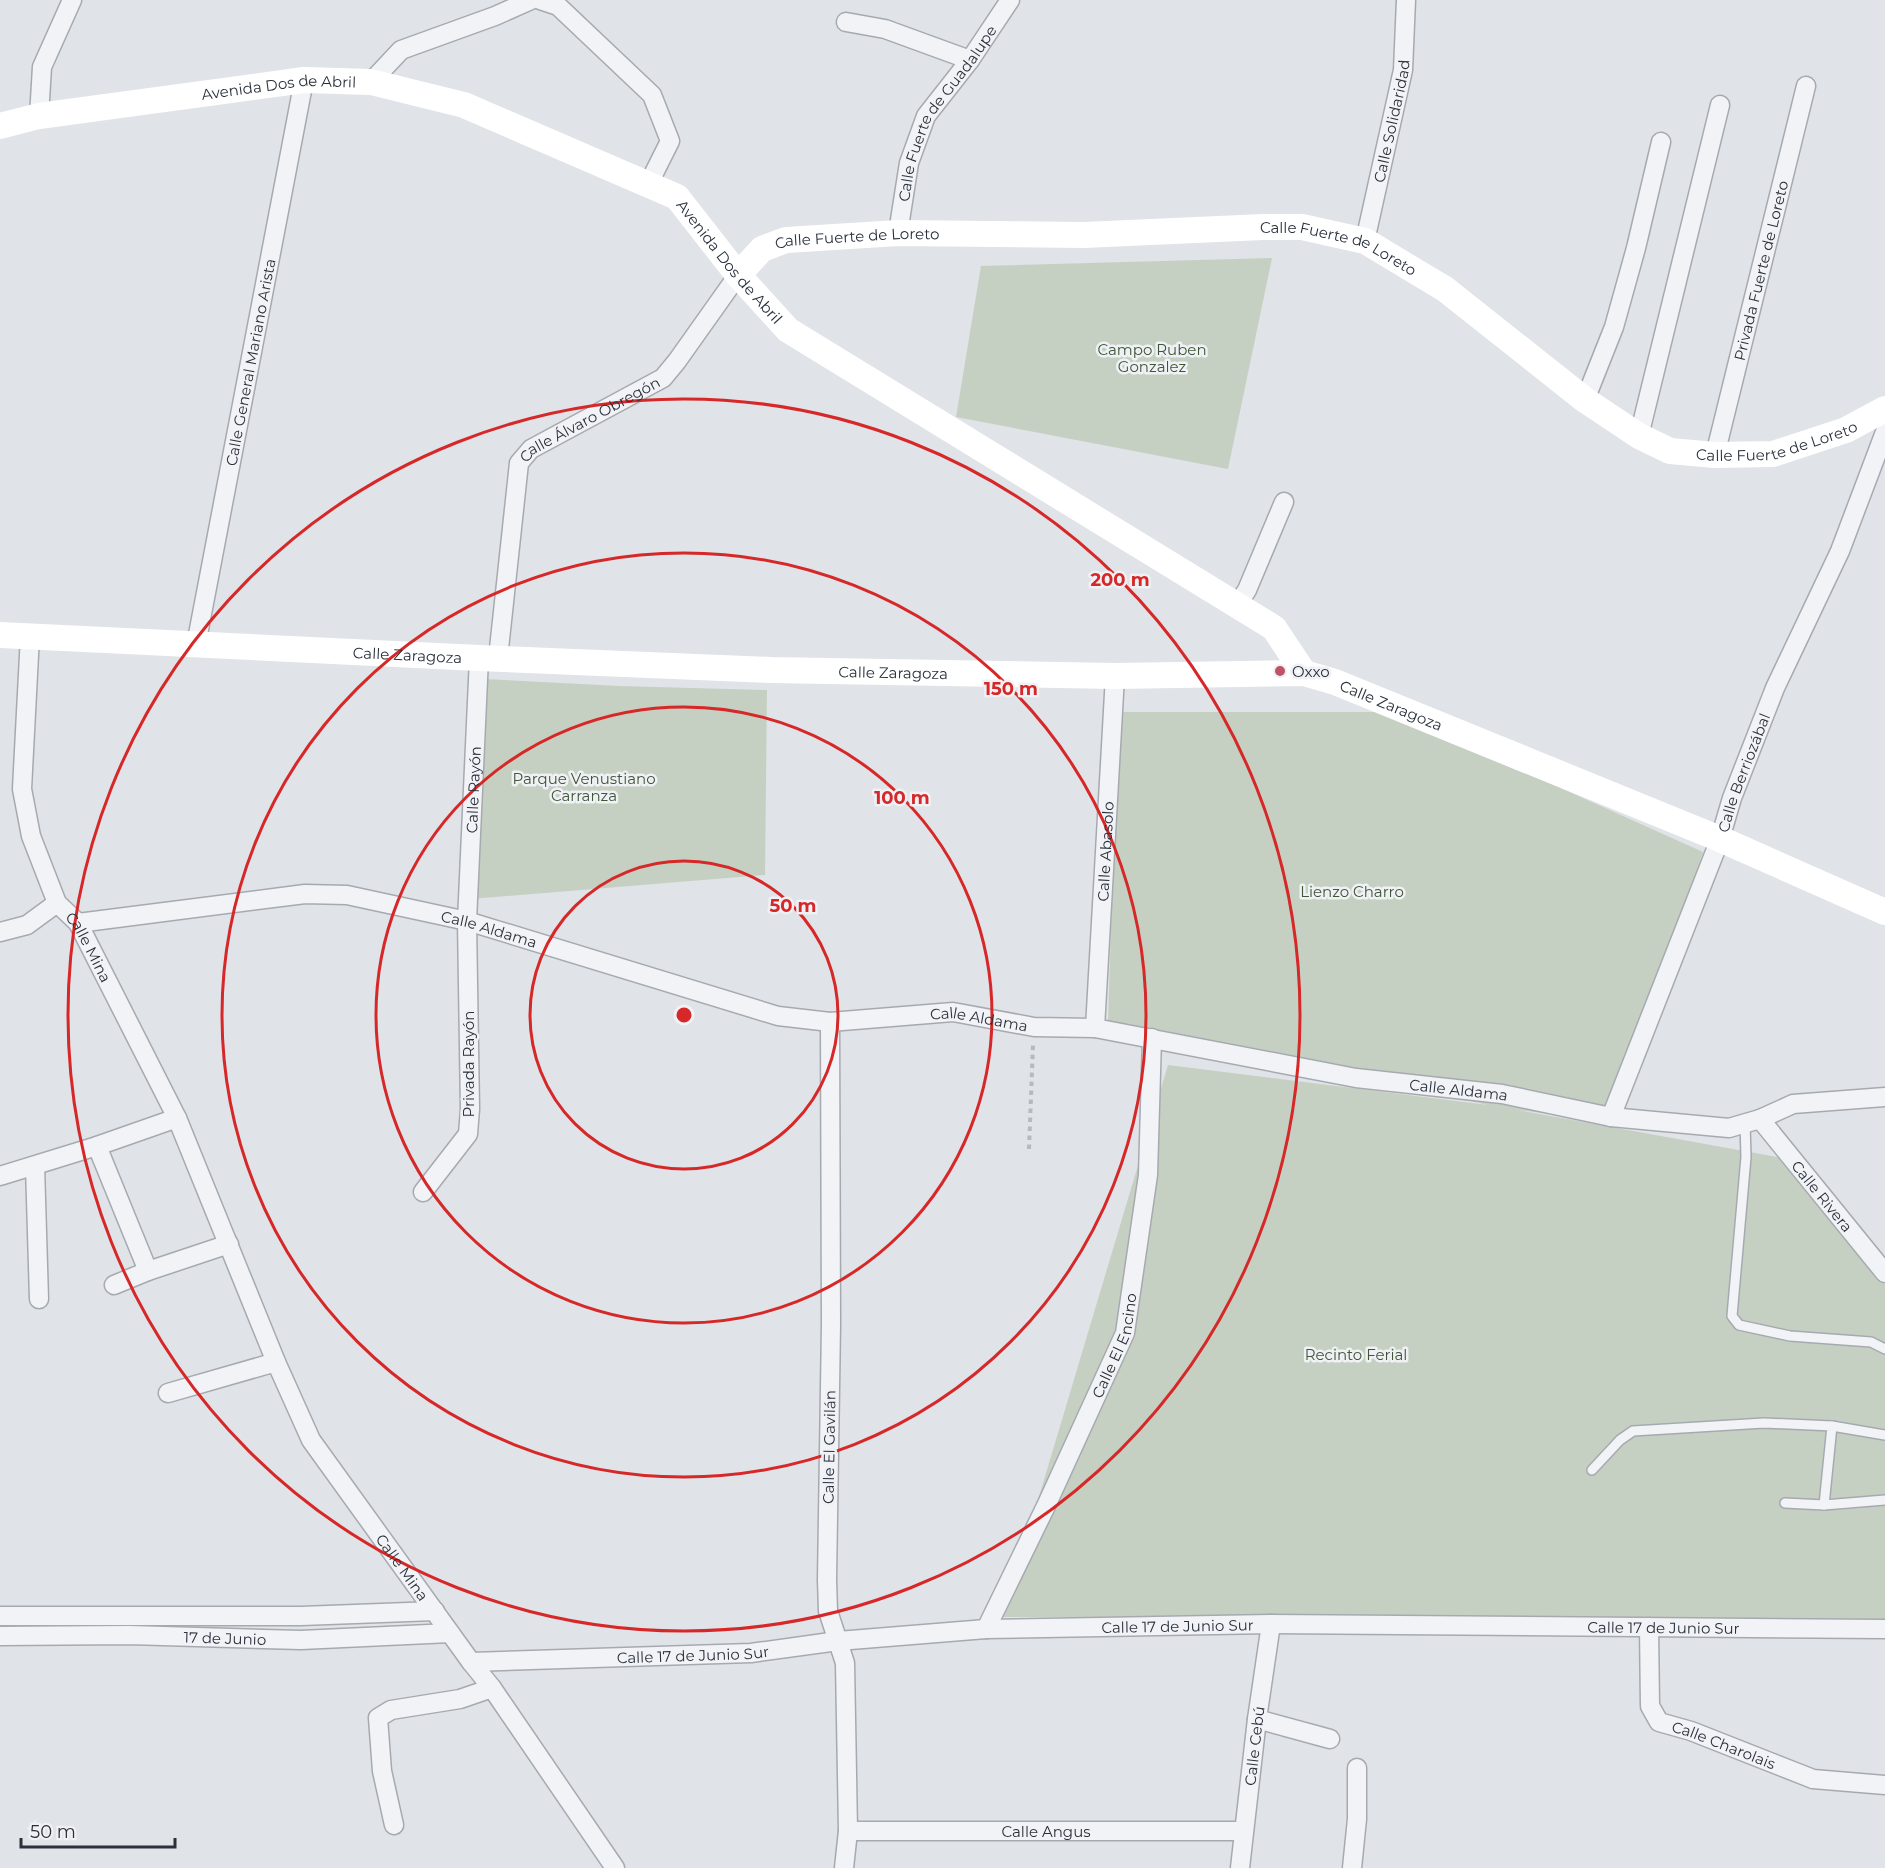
<svg xmlns="http://www.w3.org/2000/svg" width="1885" height="1868" viewBox="0 0 1885 1868" font-family="Montserrat,sans-serif">
<style>
.green{fill:#c6d0c2}
.lines{fill:none;stroke-linecap:round;stroke-linejoin:round}
.lane-casing{stroke:#a6aab0;stroke-width:12}
.street-casing{stroke:#a6aab0;stroke-width:21}
.path{stroke:#b6b9be;stroke-width:4;stroke-dasharray:4.5 4.5;stroke-linecap:butt}
.lane{stroke:#f2f3f6;stroke-width:9}
.street{stroke:#f2f3f6;stroke-width:18}
.secondary{stroke:#fff;stroke-width:26}
.ring{fill:none;stroke:#d62828;stroke-width:3}
.poi-dot{fill:#be5267;stroke:#eff1f5;stroke-width:2}
.labels{text-anchor:middle;dominant-baseline:central;stroke-width:5;stroke-linejoin:round;paint-order:stroke}
.street-label{font-size:15px;fill:#2a313c;stroke:#eff1f5}
.park-label{font-size:15px;fill:#405639;stroke:#eff1f5}
.poi-label{font-size:15px;fill:#2a313c;stroke:#eff1f5;text-anchor:start}
.centre{fill:#d62828;stroke:#eff1f5;stroke-width:3}
.ring-label{font-size:18px;text-anchor:middle;font-weight:bold;fill:#d62828;stroke:#eff1f5;stroke-width:5;stroke-linejoin:round;paint-order:stroke}
</style>
<rect width="100%" height="100%" fill="#e0e3e7"/>
<!-- green -->
<g class="green">
<path d="M 1272,258 L 1228,469 L 956,417 L 981,266 Z"/>
<path d="M 484,679 L 620,686 L 767,690 L 765,875 L 470,899 Z"/>
<path d="M 1118,712 L 1392,712 L 1703,852 L 1616,1122 L 1517,1110 L 1789,1159 L 1885,1284 L 1885,1619 L 1003,1617 L 1168,1065 L 1488,1105 L 1108,1021 Z"/>
</g>
<g class="lines">
<defs>
<g id="lane">
<path d="M 1745,1123 L 1746,1157 L 1732,1316 L 1739,1325 L 1790,1336 L 1871,1342 L 1885,1349"/>
<path d="M 1832,1426 L 1885,1435"/>
<path d="M 1592,1470 L 1620,1440 L 1633,1431 L 1764,1423 L 1832,1426 L 1824,1505"/>
<path d="M 1785,1503 L 1824,1505 L 1885,1500"/>
</g>
<g id="street">
<path d="M 540,0 L 558,6 L 652,95 L 670,141 L 648,185"/>
<path d="M 846,22 L 885,29 L 970,60"/>
<path d="M 371,82 L 401,50 L 495,16 L 531,0"/>
<path d="M 39,116 L 42,67 L 72,0"/>
<path id="s1" d="M 898,233 L 909,163 L 926,116 L 970,60 L 1010,0"/>
<path id="s2" d="M 1365,241 L 1403,70 L 1406,0"/>
<path d="M 1585,400 L 1614,327 L 1636,248 L 1661,142"/>
<path d="M 1639,436 L 1720,105"/>
<path id="s3" d="M 1715,455 L 1806,86"/>
<path d="M 1237,605 L 1247,590 L 1284,502"/>
<path id="s4" d="M 30,636 L 22,789 L 31,836 L 57,903 L 78,923 L 177,1118 L 276,1362 L 311,1440 L 471,1662 L 492,1688 L 615,1868"/>
<path id="s5" d="M 196,645 L 304,80"/>
<path id="s6" d="M 498,658 L 519,463 L 531,449 L 663,378 L 677,361 L 738,275"/>
<path id="s7" d="M 78,923 L 305,894 L 347,895 L 467,921 L 778,1016 L 830,1022 L 953,1012 L 1034,1027 L 1095,1028 L 1356,1078 L 1502,1094 L 1611,1117 L 1729,1128 L 1760,1119 L 1793,1104 L 1885,1097"/>
<path d="M 0,932 L 27,925 L 57,903"/>
<path d="M 830,1022 L 831,1324 L 827,1580 L 828,1611 L 845,1663 L 848,1831 L 844,1868"/>
<path id="s8" d="M 1095,1028 L 1115,676"/>
<path id="s9" d="M 1611,1117 L 1720,839 L 1732,798 L 1775,688 L 1840,551 L 1885,432"/>
<path id="s10" d="M 1760,1119 L 1885,1273"/>
<path d="M 97,1146 L 148,1271"/>
<path d="M 35,1166 L 39,1299"/>
<path d="M 0,1176 L 97,1146 L 177,1118"/>
<path id="s11" d="M 423,1192 L 468,1134 L 470,1109 L 467,921 L 479,658"/>
<path d="M 114,1285 L 148,1271 L 229,1244"/>
<path d="M 168,1393 L 276,1362"/>
<path d="M 0,1616 L 301,1616 L 435,1611"/>
<path id="s12" d="M 1649,1627 L 1650,1706 L 1659,1722 L 1691,1731 L 1813,1779 L 1885,1785"/>
<path id="s13" d="M 986,1629 L 1046,1506 L 1125,1333 L 1148,1175 L 1152,1038"/>
<path id="s14" d="M 0,1636 L 129,1635 L 301,1640 L 450,1633"/>
<path id="s15" d="M 471,1662 L 751,1653 L 838,1641 L 986,1629 L 1271,1624 L 1885,1629"/>
<path d="M 1257,1719 L 1330,1739"/>
<path d="M 394,1825 L 382,1771 L 378,1718 L 391,1710 L 460,1699 L 492,1688"/>
<path id="s16" d="M 848,1831 L 1244,1831"/>
<path id="s17" d="M 1240,1868 L 1257,1719 L 1271,1624"/>
<path d="M 1352,1868 L 1357,1819 L 1357,1768"/>
</g>
</defs>
<!-- lane casing -->
<use href="#lane" class="lane-casing"/>
<!-- street casing -->
<use href="#street" class="street-casing"/>
<!-- path -->
<path class="path" d="M 1029,1149 L 1033,1045"/>
<!-- lane -->
<use href="#lane" class="lane"/>
<!-- street -->
<use href="#street" class="street"/>
<!-- secondary -->
<g class="secondary">
<path id="s18" d="M 0,126 L 39,116 L 304,80 L 371,82 L 464,105 L 677,197 L 738,275 L 788,330 L 1274,628 L 1304,673"/>
<path id="s19" d="M 738,275 L 762,249 L 786,240 L 898,233 L 1084,235 L 1263,227 L 1302,227 L 1365,241 L 1445,289 L 1585,400 L 1639,436 L 1670,451 L 1715,455 L 1773,454 L 1846,430 L 1885,409"/>
<path id="s20" d="M 0,635 L 479,658 L 771,670 L 1115,676 L 1304,673 L 1335,682 L 1720,839 L 1885,912"/>
</g>
</g>
<!-- distance rings -->
<g class="ring">
<circle cx="684" cy="1015" r="154"/>
<circle cx="684" cy="1015" r="308"/>
<circle cx="684" cy="1015" r="462"/>
<circle cx="684" cy="1015" r="616"/>
</g>
<!-- markers -->
<circle class="poi-dot" cx="1280" cy="671" r="6"/>
<g class="labels">
<!-- street labels -->
<g class="street-label">
<text stroke="none"><textPath href="#s18" startOffset="282">Avenida Dos de Abril</textPath></text>
<text stroke="none"><textPath href="#s1" startOffset="132">Calle Fuerte de Guadalupe</textPath></text>
<text stroke="none"><textPath href="#s2" startOffset="123">Calle Solidaridad</textPath></text>
<text stroke="none"><textPath href="#s19" startOffset="132">Calle Fuerte de Loreto</textPath></text>
<text stroke="none"><textPath href="#s19" startOffset="618">Calle Fuerte de Loreto</textPath></text>
<text stroke="none"><textPath href="#s18" startOffset="786">Avenida Dos de Abril</textPath></text>
<text stroke="none"><textPath href="#s3" startOffset="190">Privada Fuerte de Loreto</textPath></text>
<text stroke="none"><textPath href="#s5" startOffset="288">Calle General Mariano Arista</textPath></text>
<text stroke="none"><textPath href="#s6" startOffset="280">Calle Álvaro Obregón</textPath></text>
<text stroke="none"><textPath href="#s19" startOffset="1122">Calle Fuerte de Loreto</textPath></text>
<text stroke="none"><textPath href="#s20" startOffset="408">Calle Zaragoza</textPath></text>
<text stroke="none"><textPath href="#s20" startOffset="894">Calle Zaragoza</textPath></text>
<text stroke="none"><textPath href="#s20" startOffset="1398">Calle Zaragoza</textPath></text>
<text stroke="none"><textPath href="#s9" startOffset="369">Calle Berriozábal</textPath></text>
<text stroke="none"><textPath href="#s11" startOffset="418">Calle Rayón</textPath></text>
<text stroke="none"><textPath href="#s8" startOffset="177">Calle Abasolo</textPath></text>
<text stroke="none"><textPath href="#s7" startOffset="417">Calle Aldama</textPath></text>
<text stroke="none"><textPath href="#s4" startOffset="328">Calle Mina</textPath></text>
<text stroke="none"><textPath href="#s7" startOffset="921">Calle Aldama</textPath></text>
<text transform="translate(468 1064) rotate(-90)">Privada Rayón</text>
<text stroke="none"><textPath href="#s7" startOffset="1407">Calle Aldama</textPath></text>
<text stroke="none"><textPath href="#s10" startOffset="99">Calle Rivera</textPath></text>
<text stroke="none"><textPath href="#s13" startOffset="312">Calle El Encino</textPath></text>
<text transform="translate(829 1447) rotate(-89)">Calle El Gavilán</text>
<text stroke="none"><textPath href="#s4" startOffset="1026">Calle Mina</textPath></text>
<text stroke="none"><textPath href="#s15" startOffset="708">Calle 17 de Junio Sur</textPath></text>
<text stroke="none"><textPath href="#s15" startOffset="1194">Calle 17 de Junio Sur</textPath></text>
<text stroke="none"><textPath href="#s14" startOffset="225">17 de Junio</textPath></text>
<text stroke="none"><textPath href="#s15" startOffset="222">Calle 17 de Junio Sur</textPath></text>
<text stroke="none"><textPath href="#s17" startOffset="123">Calle Cebú</textPath></text>
<text stroke="none"><textPath href="#s12" startOffset="166">Calle Charolais</textPath></text>
<text stroke="none"><textPath href="#s16" startOffset="198">Calle Angus</textPath></text>
</g>
<!-- park labels -->
<g class="park-label">
<text x="1152" y="349">Campo Ruben<tspan x="1152" dy="17">Gonzalez</tspan></text>
<text x="584" y="778">Parque Venustiano<tspan x="584" dy="17">Carranza</tspan></text>
<text x="1352" y="891">Lienzo Charro</text>
<text x="1356" y="1354">Recinto Ferial</text>
</g>
<!-- poi labels -->
<g class="poi-label">
<text x="1292" y="671">Oxxo</text>
</g>
</g>
<circle cx="684" cy="1015" r="9" class="centre"/>
<g class="ring-label">
<text x="1120" y="586">200 m</text>
<text x="1011" y="695">150 m</text>
<text x="902" y="804">100 m</text>
<text x="793" y="912">50 m</text>
</g>
<!-- scale -->
<path d="M21 1838v9h154v-9" fill="none" stroke="#2a313c" stroke-width="3"/>
<text x="30" y="1838" font-size="18" fill="#2a313c" stroke="#eff1f5" stroke-width="4.5" paint-order="stroke">50 m</text>
</svg>
